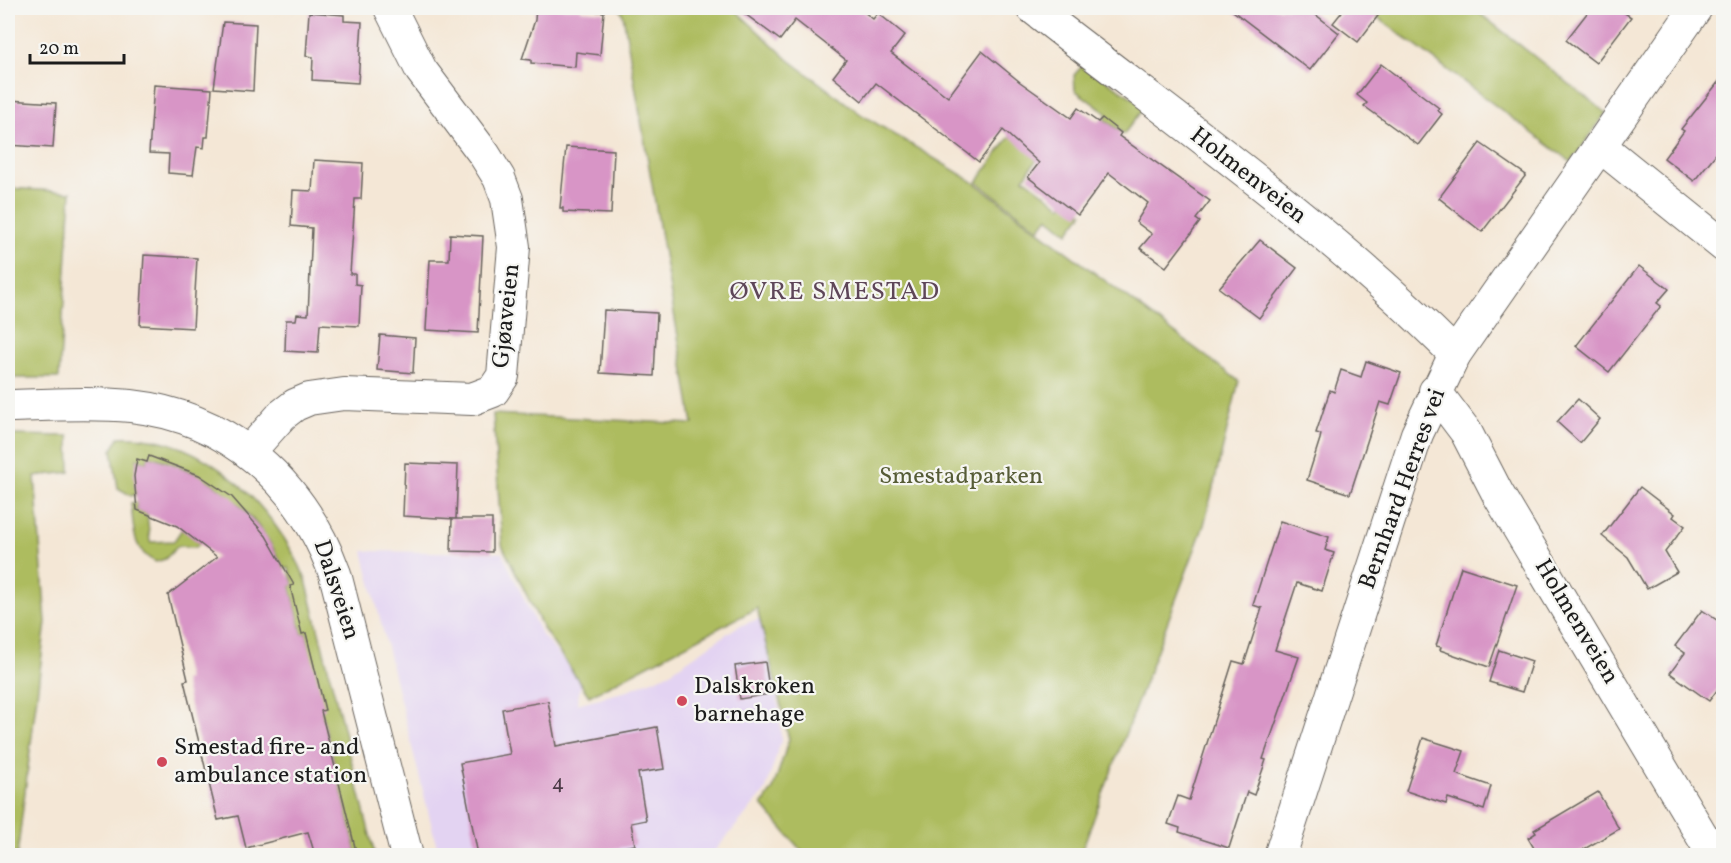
<svg xmlns="http://www.w3.org/2000/svg" width="1731" height="863" viewBox="0 0 1731 863" font-family="Vollkorn,serif">
<style>
.built{fill:#e3d3f2}
.green{fill:#adbc5e;stroke:#646c3d;stroke-width:1.5}
.building{fill:#d895c6}
.lines{fill:none;stroke-linecap:round;stroke-linejoin:round}
.minor-casing{stroke:#68635d;stroke-width:34}
.minor{stroke:#fff;stroke-width:32}
.poi-dot{fill:#d1495b;stroke:#f6f6f2;stroke-width:2}
.labels{text-anchor:middle;dominant-baseline:central;stroke-width:4.5;stroke-linejoin:round;paint-order:stroke}
.number-label{font-size:21px;fill:#4b3a46}
.street-label{font-size:24px;fill:#1c1c1c;stroke:#f6f6f2}
.park-label{font-size:24px;fill:#565c36;stroke:#f6f6f2}
.poi-label{font-size:24px;fill:#1c1c1c;stroke:#f6f6f2;text-anchor:start}
.neighbourhood-label{font-size:26px;letter-spacing:1.5px;fill:#5e4658;stroke:#f6f6f2}
</style>
<rect width="100%" height="100%" fill="#f6f6f2"/>
<filter id="ink" filterUnits="userSpaceOnUse"><feTurbulence type="fractalNoise" baseFrequency=".0167" numOctaves="2"/><feDisplacementMap in="SourceGraphic" scale="12" xChannelSelector="R" yChannelSelector="G"/><feConvolveMatrix kernelMatrix="1 2 1 2 8 2 1 2 1" color-interpolation-filters="sRGB"/></filter>
<filter id="wash" filterUnits="userSpaceOnUse"><feTurbulence type="fractalNoise" baseFrequency=".008" numOctaves="4" result="noise"/><feDisplacementMap in="SourceGraphic" scale="24" xChannelSelector="R" yChannelSelector="G"/><feGaussianBlur stdDeviation="1.35" result="paint"/><feColorMatrix in="noise" values="0 0 0 0 0 0 0 0 0 0 0 0 0 0 0 0 0 1.4 0 .05"/><feComposite in="paint" operator="in"/></filter>
<g filter="url(#wash)">
<rect width="100%" height="100%" fill="#f4e7d6"/>
<!-- built -->
<path class="built" d="M 363,551 L 502,553 L 541,634 L 581,681 L 577,704 L 623,692 L 669,673 L 737,627 L 761,618 L 774,674 L 780,718 L 781,741 L 765,792 L 711,855 L 439,855 Z"/>
<!-- green -->
<g class="green">
<path d="M 619,8 L 733,8 L 789,60 L 862,115 L 972,181 L 1239,381 L 1204,525 L 1080,855 L 805,855 L 762,805 L 773,789 L 789,739 L 757,608 L 589,696 L 544,630 L 502,545 L 493,414 L 693,424 L 623,15 Z"/>
<path d="M 1365,8 L 1473,8 L 1606,113 L 1571,162 Z"/>
<path d="M 1083,65 L 1145,106 L 1124,134 L 1104,119 L 1107,114 L 1075,90 L 1074,75 Z"/>
<path d="M 1025,115 L 1053,136 L 1024,178 L 1061,206 L 1066,201 L 1083,213 L 1068,233 L 1048,217 L 1039,229 L 977,182 Z"/>
<path d="M 8,188 L 71,192 L 59,378 L 8,378 Z"/>
<path d="M 8,435 L 69,436 L 70,472 L 35,476 L 46,622 L 17,856 L 8,855 Z"/>
<path d="M 119,437 C 205,433 276,508 306,580 L 375,855 L 357,855 L 321,711 L 306,633 L 302,634 L 290,586 L 293,585 L 289,568 L 284,569 C 258,511 210,472 149,456 L 147,462 L 137,459 L 135,487 L 137,488 L 135,495 L 131,496 L 118,488 L 112,450 Z"/>
<path d="M 138,502 L 136,510 L 147,513 L 150,542 L 174,541 L 182,529 L 200,543 L 196,547 L 178,546 L 165,559 L 156,562 C 131,551 134,527 131,503 Z"/>
</g>
<g id="blocks">
<!-- building -->
<g class="building">
<path d="M 536,8 L 581,8 L 581,10 L 604,12 L 600,55 L 576,52 L 575,67 L 531,63 L 531,60 L 522,59 L 535,20 Z"/>
<path d="M 737,8 L 859,8 L 873,19 L 878,13 L 905,35 L 891,53 L 948,97 L 982,51 L 1020,82 L 1071,118 L 1078,108 L 1098,122 L 1102,118 L 1121,133 L 1119,136 L 1210,201 L 1196,219 L 1200,222 L 1166,267 L 1140,248 L 1152,234 L 1136,222 L 1148,203 L 1109,173 L 1078,215 L 1028,177 L 1039,163 L 1003,130 L 979,162 L 876,83 L 862,101 L 833,77 L 846,60 L 795,20 L 780,40 Z"/>
<path d="M 1229,8 L 1307,8 L 1339,33 L 1310,70 Z"/>
<path d="M 1345,8 L 1384,8 L 1358,42 L 1333,23 Z"/>
<path d="M 1591,8 L 1617,8 L 1631,17 L 1596,63 L 1566,40 Z"/>
<path d="M 309,12 L 344,15 L 344,21 L 362,22 L 358,83 L 312,80 L 313,57 L 306,56 Z"/>
<path d="M 223,22 L 256,24 L 253,91 L 214,88 Z"/>
<path d="M 1381,64 L 1439,108 L 1437,110 L 1442,114 L 1418,145 L 1364,106 L 1367,103 L 1357,95 Z"/>
<path d="M 1724,75 L 1724,144 L 1694,181 L 1664,158 L 1684,131 L 1681,129 Z"/>
<path d="M 154,85 L 212,89 L 208,137 L 205,137 L 204,148 L 197,147 L 193,175 L 168,173 L 169,154 L 149,153 Z"/>
<path d="M 8,100 L 56,103 L 53,148 L 8,145 Z"/>
<path d="M 1480,143 L 1526,175 L 1482,232 L 1439,198 Z"/>
<path d="M 566,147 L 614,150 L 611,214 L 563,212 L 563,208 L 560,208 Z"/>
<path d="M 314,160 L 363,163 L 361,199 L 355,199 L 350,274 L 355,274 L 355,284 L 361,285 L 359,326 L 320,324 L 318,353 L 285,351 L 286,320 L 296,320 L 297,314 L 308,315 L 312,228 L 291,226 L 293,190 L 312,191 Z"/>
<path d="M 450,234 L 483,236 L 478,333 L 426,330 L 430,260 L 449,260 Z"/>
<path d="M 1260,240 L 1297,268 L 1259,318 L 1219,288 Z"/>
<path d="M 144,255 L 197,258 L 193,328 L 140,325 Z"/>
<path d="M 1639,266 L 1669,289 L 1657,303 L 1661,306 L 1609,372 L 1576,346 Z"/>
<path d="M 604,310 L 657,313 L 654,376 L 600,373 Z"/>
<path d="M 380,335 L 415,338 L 413,373 L 377,370 Z"/>
<path d="M 1366,361 L 1401,373 L 1390,405 L 1380,402 L 1350,494 L 1307,480 L 1320,439 L 1321,434 L 1316,433 L 1330,390 L 1334,392 L 1341,370 L 1361,377 Z"/>
<path d="M 1578,399 L 1600,419 L 1580,443 L 1557,422 Z"/>
<path d="M 149,456 L 199,475 L 232,497 L 266,536 L 294,585 L 290,586 L 302,634 L 306,633 L 325,710 L 321,711 L 357,855 L 315,855 L 308,832 L 246,848 L 238,816 L 218,820 L 184,681 L 188,680 L 168,595 L 217,557 L 177,526 L 137,510 L 134,476 L 137,459 L 147,462 Z"/>
<path d="M 405,463 L 458,465 L 456,519 L 492,519 L 492,552 L 451,551 L 452,519 L 456,519 L 403,516 Z"/>
<path d="M 1640,487 L 1675,514 L 1673,517 L 1685,526 L 1665,552 L 1677,572 L 1647,589 L 1628,557 L 1602,536 Z"/>
<path d="M 1280,521 L 1329,537 L 1325,550 L 1334,553 L 1322,591 L 1297,583 L 1275,650 L 1299,657 L 1263,759 L 1266,760 L 1254,795 L 1247,792 L 1229,848 L 1179,832 L 1180,828 L 1168,824 L 1178,796 L 1189,800 L 1233,661 L 1244,664 L 1262,608 L 1253,605 Z"/>
<path d="M 1461,567 L 1517,585 L 1489,667 L 1440,650 L 1441,647 L 1436,646 Z"/>
<path d="M 1702,610 L 1724,625 L 1724,681 L 1709,701 L 1670,673 L 1685,653 L 1675,646 Z"/>
<path d="M 1499,650 L 1532,661 L 1522,692 L 1489,682 Z"/>
<path d="M 765,662 L 770,694 L 740,699 L 735,666 Z"/>
<path d="M 548,701 L 556,746 L 657,727 L 664,769 L 638,773 L 646,820 L 631,823 L 635,845 L 577,855 L 478,855 L 460,763 L 510,754 L 502,709 Z"/>
<path d="M 1423,738 L 1464,751 L 1456,774 L 1491,786 L 1484,810 L 1448,798 L 1446,804 L 1406,791 Z"/>
<path d="M 1598,792 L 1619,829 L 1574,855 L 1538,855 L 1528,838 L 1536,833 L 1534,830 Z"/>
</g>
</g>
</g>
<g filter="url(#ink)">
<use href="#blocks" fill-opacity="0" stroke="#68635d" stroke-width="1.5"/>
<g class="lines">
<defs>
<g id="minor">
<path d="M 1033,8 C 1175,119 1328,226 1455,354"/>
<path d="M 1600,146 L 1724,246"/>
<path d="M 1435,391 L 1466,432 L 1498,494 L 1714,856"/>
<path d="M 8,406 C 48,405 91,402 131,406 C 230,417 302,483 335,574 L 407,856"/>
<path d="M 250,451 L 282,415 L 295,405 L 309,399 L 344,394 L 472,399 L 493,391 L 503,376 L 514,247 L 507,199 L 499,178 L 484,154 L 421,70 L 390,8"/>
<path d="M 1280,856 L 1417,434 L 1455,354 L 1696,8"/>
</g>
</defs>
<!-- minor casing -->
<use href="#minor" class="minor-casing"/>
<!-- minor -->
<use href="#minor" class="minor"/>
</g>
</g>
<!-- markers -->
<g class="poi-dot">
<circle cx="682" cy="701" r="6"/>
<circle cx="162" cy="762" r="6"/>
</g>
<g class="labels">
<!-- number labels -->
<g class="number-label">
<text x="558" y="783">4</text>
</g>
<!-- street labels -->
<g class="street-label">
<text transform="translate(1248 176) rotate(38)">Holmenveien</text>
<text transform="translate(507 316) rotate(-84)">Gjøaveien</text>
<text transform="translate(1403 489) rotate(-70)">Bernhard Herres vei</text>
<text transform="translate(336 590) rotate(72)">Dalsveien</text>
<text transform="translate(1576 622) rotate(59)">Holmenveien</text>
</g>
<!-- park labels -->
<g class="park-label">
<text x="961" y="477">Smestadparken</text>
</g>
<!-- poi labels -->
<g class="poi-label">
<text x="694" y="687">Dalskroken<tspan x="694" dy="28">barnehage</tspan></text>
<text x="174" y="748">Smestad fire- and<tspan x="174" dy="28">ambulance station</tspan></text>
</g>
<!-- neighbourhood labels -->
<g class="neighbourhood-label">
<text x="835" y="292">ØVRE SMESTAD</text>
</g>
</g>
<!-- margin -->
<rect width="1731" height="863" fill="none" stroke="#f6f6f2" stroke-width="30"/>
<!-- scale -->
<path d="M30 54v9h94v-9" fill="none" stroke="#1c1c1c" stroke-width="3"/>
<text x="39" y="54" font-size="18" fill="#1c1c1c" stroke="#f6f6f2" stroke-width="4.5" paint-order="stroke">20 m</text>
</svg>
